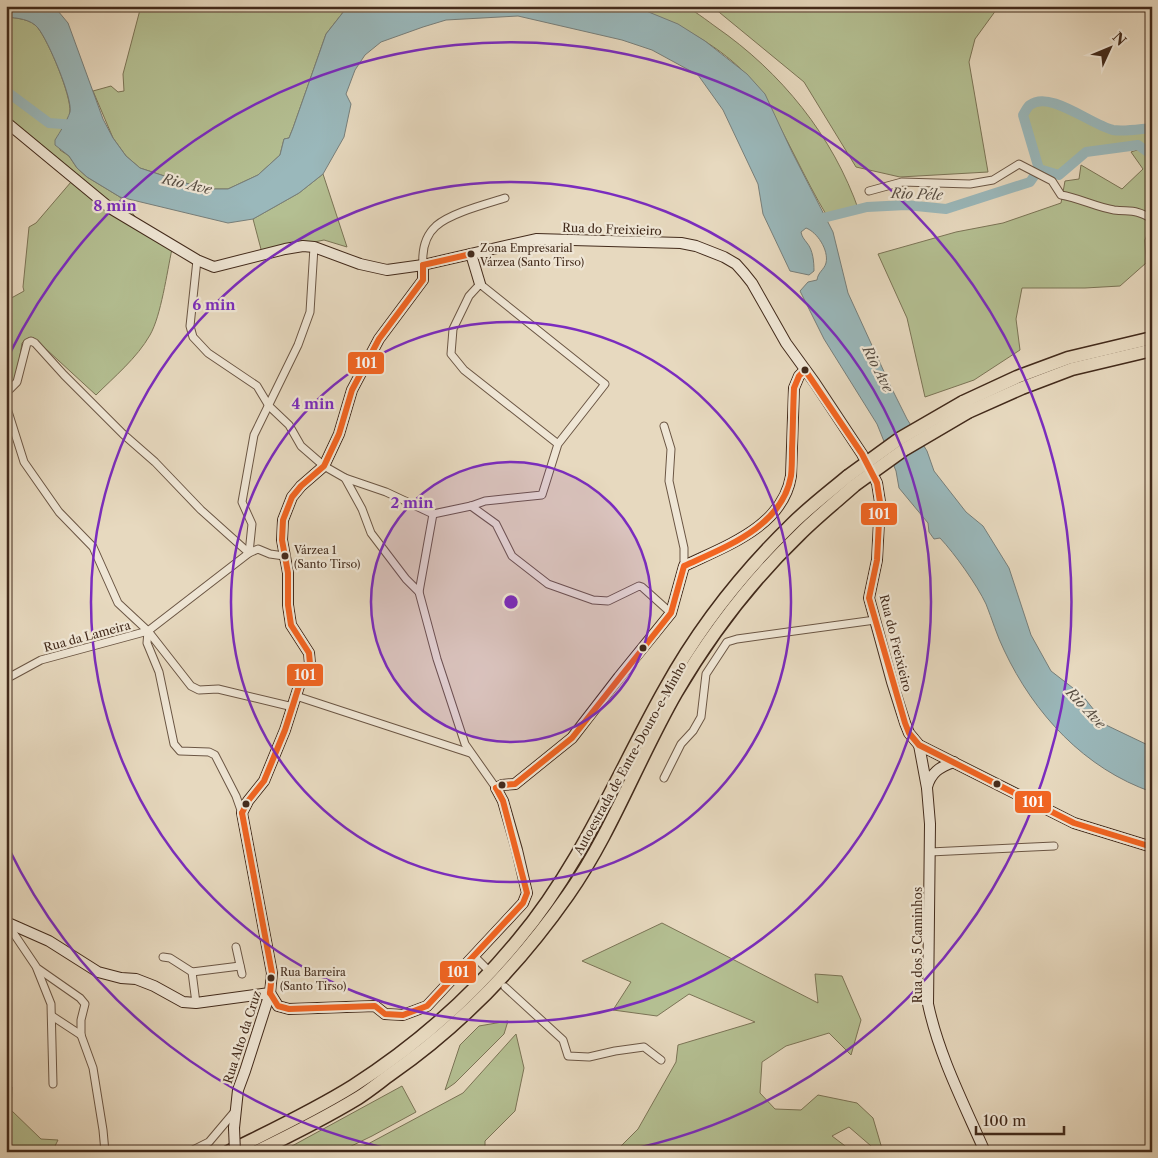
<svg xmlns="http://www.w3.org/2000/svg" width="1158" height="1158" viewBox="0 0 1158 1158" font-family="'Libre Caslon Text',serif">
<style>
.green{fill:#b4bf92;stroke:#7b7456}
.water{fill:#9ab8bb;stroke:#777f7b}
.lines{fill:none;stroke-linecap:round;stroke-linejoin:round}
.river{stroke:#9ab8bb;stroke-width:10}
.street-casing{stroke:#6b5644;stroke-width:9}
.secondary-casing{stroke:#422a1b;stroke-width:12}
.highway-casing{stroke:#422a1b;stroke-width:15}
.street{stroke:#efe6d5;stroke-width:7}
.secondary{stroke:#efe6d5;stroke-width:10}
.highway{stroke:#e7d9bf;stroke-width:12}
.secondary-bridge-casing{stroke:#422a1b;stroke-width:12;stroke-linecap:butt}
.highway-bridge-casing{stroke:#422a1b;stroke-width:15;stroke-linecap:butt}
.secondary-bridge{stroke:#efe6d5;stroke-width:10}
.highway-bridge{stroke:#e7d9bf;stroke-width:12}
.bus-1-casing{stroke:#efe6d5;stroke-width:10}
.bus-1{stroke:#f26522;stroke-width:6}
.ring{fill:none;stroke:#7b2cbf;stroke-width:2.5}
.bus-dot{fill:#422a1b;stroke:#efe6d5;stroke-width:2}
.labels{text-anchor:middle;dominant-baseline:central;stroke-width:4.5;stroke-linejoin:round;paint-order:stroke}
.bus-label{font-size:11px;fill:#422a1b;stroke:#efe6d5;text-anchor:start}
.street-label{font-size:12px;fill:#422a1b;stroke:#efe6d5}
.water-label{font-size:14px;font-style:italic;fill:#584e43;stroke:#efe6d5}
.centre{fill:#7b2cbf;stroke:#efe6d5;stroke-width:2.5}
.ring-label{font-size:15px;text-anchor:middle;font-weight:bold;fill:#7b2cbf;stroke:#efe6d5;stroke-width:4.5;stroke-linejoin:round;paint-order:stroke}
.line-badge{stroke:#efe6d5;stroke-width:2}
.badge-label{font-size:14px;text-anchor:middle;font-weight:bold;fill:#fff}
</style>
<rect width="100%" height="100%" fill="#e7d9bf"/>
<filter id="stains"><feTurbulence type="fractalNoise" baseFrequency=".004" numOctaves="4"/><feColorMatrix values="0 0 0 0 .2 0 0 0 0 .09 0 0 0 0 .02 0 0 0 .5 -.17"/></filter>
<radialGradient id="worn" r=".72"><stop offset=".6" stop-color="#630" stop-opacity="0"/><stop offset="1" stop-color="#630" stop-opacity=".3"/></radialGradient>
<!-- green -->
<g class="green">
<path d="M 141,6 L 348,6 L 326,34 L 293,128 L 289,138 L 284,139 L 280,155 L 258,175 L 228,189 L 204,189 L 140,168 L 126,156 L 113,138 L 93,91 L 111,86 L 118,92 L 124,91 L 123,74 Z"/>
<path d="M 634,6 C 645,6 675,4 684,6 C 691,8 709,22 716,27 C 781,72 833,136 859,211 L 827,216 C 804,178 787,136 763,98 C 757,90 752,80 745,73 C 713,41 676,24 634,6 Z"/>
<path d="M 715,6 L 999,6 L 975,39 L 969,62 L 988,172 L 900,177 L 856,167 L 804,82 L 714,8 Z"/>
<path d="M 6,17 C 17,18 31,19 38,28 C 49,42 71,95 70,112 C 69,124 63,138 60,150 L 69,156 L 77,168 L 87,177 L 120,197 L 137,219 L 108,201 L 6,118 Z"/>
<path d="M 1045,100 L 1060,105 L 1080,114 L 1091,122 L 1114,130 L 1152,128 L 1152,155 L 1138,145 L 1086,152 L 1059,175 L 1039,169 L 1023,115 L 1029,106 Z"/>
<path d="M 1140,149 L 1152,158 L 1152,222 L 1145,240 L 1146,263 L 1120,286 L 1085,288 L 1022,288 L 1016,319 L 1020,350 L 974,380 L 925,397 L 907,318 L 878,254 L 956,232 L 1003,223 L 1061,203 L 1065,181 L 1079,179 L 1081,165 L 1122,189 L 1143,169 L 1131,152 Z"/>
<path d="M 323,174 L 347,247 L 324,240 L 262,253 L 253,219 L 299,193 Z"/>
<path d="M 71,182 L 172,249 C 167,272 161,316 150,335 C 137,358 114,377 96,395 L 34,338 L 29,338 L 22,343 L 16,381 L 6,387 L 6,301 L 24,291 L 23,287 L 29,227 L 36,223 Z"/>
<path d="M 662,923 L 818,1003 L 815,974 L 842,976 L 861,1020 L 851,1055 L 829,1033 L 786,1046 L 762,1062 L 760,1093 L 775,1109 L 801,1110 L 818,1095 L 857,1103 L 873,1118 L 883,1152 L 878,1152 L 849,1127 L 832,1136 L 853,1152 L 615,1152 L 638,1129 L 676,1062 L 678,1045 L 755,1022 L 689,994 L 657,1016 L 613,1010 L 631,982 L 582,961 Z"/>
<path d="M 508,1021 L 504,1034 L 455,1083 L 445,1090 L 460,1045 L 479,1026 Z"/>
<path d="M 516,1034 L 524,1068 L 515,1111 L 485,1141 L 485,1152 L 353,1152 L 463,1093 Z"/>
<path d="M 402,1086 L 416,1112 L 372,1136 L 339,1152 L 281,1152 Z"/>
<path d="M 12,1087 L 11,1110 L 41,1139 L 58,1140 L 52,1152 L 6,1152 L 6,1089 Z"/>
</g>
<!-- water -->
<path class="water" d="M 6,6 L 51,6 L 58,11 L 68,23 L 103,119 L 113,138 L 126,156 L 140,168 L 204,189 L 228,189 L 258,175 L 280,155 L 284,139 L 289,138 L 293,128 L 326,34 L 348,6 L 634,6 L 678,24 L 705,41 L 747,74 L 765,94 L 792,152 L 833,232 L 848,293 L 891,387 L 907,419 L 927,451 L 934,471 L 966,512 L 983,526 L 1009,568 L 1031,635 L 1051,671 L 1082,695 L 1106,725 L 1152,747 L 1152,792 C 1085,769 1034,714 1004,650 C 997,636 992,619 986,604 C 977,585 955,554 940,538 L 934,539 L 929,532 L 928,523 L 899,488 L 896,471 L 877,424 L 824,339 L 800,291 L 808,282 L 817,280 C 818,272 824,270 826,263 C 829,250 817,232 806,228 L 801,232 C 802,237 804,239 807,243 C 813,250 814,262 814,271 L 809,275 L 790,271 L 763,214 L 758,184 L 723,110 L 698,75 L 652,50 L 622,40 L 518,16 L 446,20 L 423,27 L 381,42 L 365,55 L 355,70 L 346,94 L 351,104 L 344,137 L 323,174 L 299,193 L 253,219 L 228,223 L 120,197 L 87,177 L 77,168 L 69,156 L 55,145 L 55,140 C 60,132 67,121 70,112 C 73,99 48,40 38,28 C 31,19 17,18 6,17 Z"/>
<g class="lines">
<!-- river -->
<g class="river">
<path d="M 6,91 L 49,123 L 76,125"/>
<path d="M 1039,169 L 1023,115 C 1025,112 1027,107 1030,105 C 1050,90 1091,125 1113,130 C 1124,132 1140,129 1152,128"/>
<path d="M 815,220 L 867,207 L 906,205 L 946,209 L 1030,182 L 1039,169 L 1059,175 L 1086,152 L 1138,145 L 1152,155"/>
</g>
<defs>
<g id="street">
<path d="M 869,191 L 902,182 L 970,184 L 993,180 L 1019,164 L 1052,181 L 1061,195 C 1079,198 1096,207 1114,210 C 1131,212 1136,209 1152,219"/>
<path d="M 197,260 L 190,326 L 193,337 L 208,353 L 257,386 L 269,406 L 289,425 L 301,446 L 324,466 L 345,478 L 362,509 L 371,533 L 406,579 L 419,592 L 437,659 L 465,744 L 496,788"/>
<path d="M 423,265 C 422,251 425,236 436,226 C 451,213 486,204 505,198"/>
<path d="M 6,390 L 9,390 L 17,382 L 27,343 L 31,341 L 35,343 L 64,375 L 123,434 L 155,462 L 201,510 L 249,553 L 258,549 L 270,554 L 284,556"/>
<path d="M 6,405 L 24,462 L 59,512 L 93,547 L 118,603 L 148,631 L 191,686 L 199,690 L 218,689 L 293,707"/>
<path d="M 664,426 L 671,449 L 669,481 L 684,548 L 684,566"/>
<path d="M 345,478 L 386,492 L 433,514 L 419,592"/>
<path d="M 471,506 L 496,524 L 512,556 L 548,584 L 593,600 L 608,601 L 639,586 L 642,587 L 671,613"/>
<path d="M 433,514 L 471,506 L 485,501 L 542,495 L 558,444 L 605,384 L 480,284 L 469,296 L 453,329 L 451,354 L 464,370 L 558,444"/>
<path d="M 148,631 L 147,643 L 159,672 L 174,744 L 180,751 L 209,752 L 215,755 L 236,796 L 242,813"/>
<path d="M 6,679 L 41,660 L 148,631 L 249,553 L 252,524 L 242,502 L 254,435 L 298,345 L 310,312 L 314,247"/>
<path d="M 296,696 L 470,753"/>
<path d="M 664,778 L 681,744 L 693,731 L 701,717 L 706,674 L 727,642 L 737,639 L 875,620"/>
<path d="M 930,852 L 1054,846"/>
<path d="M 6,922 L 37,968 L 80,998 L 85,1004 L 81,1020 L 81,1035 L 93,1068 L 103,1130 L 105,1152"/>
<path d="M 236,947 L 242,974"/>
<path d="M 474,956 L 485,967"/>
<path d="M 163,957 L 170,958 L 192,972 L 240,966"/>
<path d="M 37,969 L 51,1004 L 53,1084"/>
<path d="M 192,972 L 196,1003"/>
<path d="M 505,987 L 563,1040 L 568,1056 L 589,1057 L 615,1051 L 644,1047 L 661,1060"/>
<path d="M 52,1016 L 81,1035"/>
<path d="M 189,1152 L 209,1142 L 236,1110"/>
</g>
<g id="secondary">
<path d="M 6,122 L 110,208 L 197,260 L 214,267 L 285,249 L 303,246 L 314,247 L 360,264 L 387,270 L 423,265 L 536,239 L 681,243 L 696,246 L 724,257 L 736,264 L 744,273 L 752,283 L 786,343 L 815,383 L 862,454 L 877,483 L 880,502 L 877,560 L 869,598 L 892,682 L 905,723 L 909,733 L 919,745 L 1074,823 L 1152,847"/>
<path d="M 471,254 L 480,284"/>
<path d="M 919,745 L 927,788 L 930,824 L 928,1004 C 939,1056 964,1104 985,1152"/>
<path d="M 927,787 C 931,773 939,767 954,762"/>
<path d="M 6,922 L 49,941 L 98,972 L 121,978 L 136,979 L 154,986 L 183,1002 L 196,1003 L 270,993"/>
<path d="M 270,993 L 278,1006 L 289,1009 L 375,1006 L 385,1014 L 403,1015 L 427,1006 L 523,903 L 527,893 L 517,850 L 503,801 L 496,788 L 502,785 L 515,784 L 572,738 L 619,677 L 671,613 L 684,566 C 725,546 783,527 791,476 L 794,388 L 799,376 L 805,370"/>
<path d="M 234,1128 L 238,1090 L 245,1071 L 270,993 L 272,973 L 242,813 L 248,801 L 264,781 L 285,730 L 299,686 L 310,664 L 309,653 L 291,625 L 288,605 L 288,573 L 282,540 L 283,520 L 292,497 L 301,486 L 324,466 L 339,434 L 352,390 L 379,339 L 423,280 L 423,265"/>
</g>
<g id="highway">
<path d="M 963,402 L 1017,377 L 1068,358 L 1152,338"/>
<path d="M 968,412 L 1022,388 L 1072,369 L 1152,350"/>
<path d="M 228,1152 C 270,1131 313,1111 353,1086 C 414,1047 472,996 518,940 C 582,864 617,774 665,689 C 698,629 742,573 791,525 C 809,507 829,492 848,476"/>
<path d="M 256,1152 C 291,1135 325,1118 358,1098 C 369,1091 380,1082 391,1074 C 461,1025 519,965 568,895 C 612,832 638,759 676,693 C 710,635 752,580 800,534 C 817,517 837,501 855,485"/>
</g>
</defs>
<!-- street casing -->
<use href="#street" class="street-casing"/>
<!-- secondary casing -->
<use href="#secondary" class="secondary-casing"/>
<!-- highway casing -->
<use href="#highway" class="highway-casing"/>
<!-- street -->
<use href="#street" class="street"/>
<!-- secondary -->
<use href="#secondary" class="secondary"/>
<!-- highway -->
<use href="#highway" class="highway"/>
<defs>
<path id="secondary-bridge" d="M 234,1128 L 235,1152"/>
<g id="highway-bridge">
<path d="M 848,476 L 899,439 L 963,402"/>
<path d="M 855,485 L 905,449 L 968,412"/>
</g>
</defs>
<!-- secondary-bridge casing -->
<use href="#secondary-bridge" class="secondary-bridge-casing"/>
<!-- highway-bridge casing -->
<use href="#highway-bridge" class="highway-bridge-casing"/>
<!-- secondary-bridge -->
<use href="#secondary-bridge" class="secondary-bridge"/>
<!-- highway-bridge -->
<use href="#highway-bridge" class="highway-bridge"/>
<defs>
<g id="bus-1">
<path d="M 423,265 L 471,254"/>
<path d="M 805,370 L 862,454 L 877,483 L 880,502 L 877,560 L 869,598 L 905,723 L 909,733 L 919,745 L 1074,823 L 1152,847"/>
<path d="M 496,788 L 502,785 L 515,784 L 572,738 L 671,613 L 684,566 C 725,547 782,527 791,476 C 792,468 792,458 792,449 C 793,429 793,408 794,388 L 799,376 L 805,370"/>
<path d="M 242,813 L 248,801 L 264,781 L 285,730 L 299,686 L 310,664 L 309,653 L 291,625 L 288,605 L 288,573 L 282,540 L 283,520 L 292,497 L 301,486 L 324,466 L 339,434 L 352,390 L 379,339 L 423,280 L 423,265"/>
<path d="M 242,813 L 272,973 L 270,993"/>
<path d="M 270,993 L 278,1006 L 289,1009 L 375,1006 L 385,1014 L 403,1015 L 427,1006 L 523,903 L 527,893 L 503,801 L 496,788"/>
</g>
</defs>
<!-- bus-1 casing -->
<use href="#bus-1" class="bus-1-casing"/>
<!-- bus-1 -->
<use href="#bus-1" class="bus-1"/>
</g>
<!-- distance rings -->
<circle cx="511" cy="602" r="140" fill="#7b2cbf" fill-opacity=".12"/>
<g class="ring">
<circle cx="511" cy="602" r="140"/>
<circle cx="511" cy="602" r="280"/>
<circle cx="511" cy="602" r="420"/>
<path d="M404 1152A560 560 0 0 1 8 847M8 357A560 560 0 1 1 618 1152"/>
</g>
<!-- markers -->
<g class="bus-dot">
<circle cx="471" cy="254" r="4.5"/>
<circle cx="805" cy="370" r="4.5"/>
<circle cx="285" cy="556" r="4.5"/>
<circle cx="643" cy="648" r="4.5"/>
<circle cx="997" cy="784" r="4.5"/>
<circle cx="502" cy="785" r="4.5"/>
<circle cx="246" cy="804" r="4.5"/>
<circle cx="271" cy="978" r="4.5"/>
</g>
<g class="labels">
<!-- bus labels -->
<g class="bus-label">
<text x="480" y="248">Zona Empresarial<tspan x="480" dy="14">Várzea (Santo Tirso)</tspan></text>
<text x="294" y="550">Várzea 1<tspan x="294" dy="14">(Santo Tirso)</tspan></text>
<text x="280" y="972">Rua Barreira<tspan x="280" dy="14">(Santo Tirso)</tspan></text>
</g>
<!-- street labels -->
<g class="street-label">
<text transform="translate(612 229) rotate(2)">Rua do Freixieiro</text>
<text transform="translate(87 636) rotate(-15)">Rua da Lameira</text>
<text transform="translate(896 643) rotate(76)">Rua do Freixieiro</text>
<text transform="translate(630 758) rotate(-61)">Autoestrada de Entre-Douro-e-Minho</text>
<text transform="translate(917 945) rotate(-90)">Rua dos 5 Caminhos</text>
<text transform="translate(242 1037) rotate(-72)">Rua Alto da Cruz</text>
</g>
<!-- water labels -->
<g class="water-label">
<text transform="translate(187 184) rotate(13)">Rio Ave</text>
<text transform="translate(917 194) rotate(2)">Rio Péle</text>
<text transform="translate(878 369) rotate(63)">Rio Ave</text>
<text transform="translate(1086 708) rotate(47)">Rio Ave</text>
</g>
</g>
<circle cx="511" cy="602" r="8" class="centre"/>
<g class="ring-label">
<text x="115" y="211">8 min</text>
<text x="214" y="310">6 min</text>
<text x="313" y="409">4 min</text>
<text x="412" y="508">2 min</text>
</g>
<g class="line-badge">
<rect x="347" y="351" width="38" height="24" rx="5" fill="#f26522"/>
<rect x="860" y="502" width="38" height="24" rx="5" fill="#f26522"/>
<rect x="286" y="663" width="38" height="24" rx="5" fill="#f26522"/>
<rect x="1014" y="790" width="38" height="24" rx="5" fill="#f26522"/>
<rect x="439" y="960" width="38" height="24" rx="5" fill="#f26522"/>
</g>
<g class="badge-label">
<text x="366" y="368">101</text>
<text x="879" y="519">101</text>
<text x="305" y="680">101</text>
<text x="1033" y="807">101</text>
<text x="458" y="977">101</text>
</g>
<!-- margin -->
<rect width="1158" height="1158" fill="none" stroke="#e7d9bf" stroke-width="25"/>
<rect x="8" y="8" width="1143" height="1143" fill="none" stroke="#422a1b" stroke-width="2.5"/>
<rect x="12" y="12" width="1133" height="1133" fill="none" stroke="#422a1b"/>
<!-- north arrow -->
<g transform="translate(1110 48) rotate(46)" stroke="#efe6d5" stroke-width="4" paint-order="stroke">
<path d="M0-4L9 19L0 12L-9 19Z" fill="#422a1b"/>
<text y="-8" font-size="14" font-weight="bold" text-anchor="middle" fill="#422a1b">N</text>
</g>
<!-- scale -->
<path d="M976 1126v8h88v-8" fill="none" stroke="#422a1b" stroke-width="2.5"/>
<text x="983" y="1126" font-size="15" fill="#422a1b" stroke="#efe6d5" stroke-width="4" paint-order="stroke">100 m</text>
<rect width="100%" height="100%" filter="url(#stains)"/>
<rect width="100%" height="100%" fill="url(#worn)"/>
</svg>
